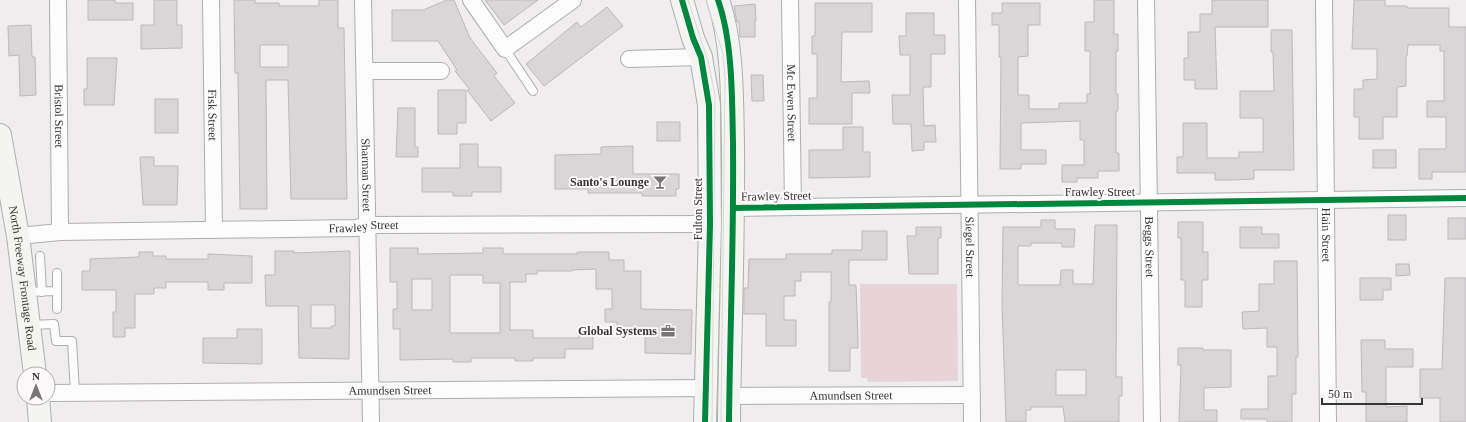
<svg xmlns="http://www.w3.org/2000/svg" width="1466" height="422" viewBox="0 0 1466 422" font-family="Georgia,serif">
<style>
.green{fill:#e6d4d9}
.building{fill:#d8d6d7;stroke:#bbb9ba;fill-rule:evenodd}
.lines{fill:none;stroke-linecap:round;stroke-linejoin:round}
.lane-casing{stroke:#afaeae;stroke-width:10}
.street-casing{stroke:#afaeae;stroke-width:18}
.secondary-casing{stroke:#afaeae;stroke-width:24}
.lane{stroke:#fdfcfc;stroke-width:8}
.street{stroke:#fdfcfc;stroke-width:16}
.secondary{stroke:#f4f5f2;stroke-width:22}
.tram{stroke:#d8d7d7;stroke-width:1}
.cycleway-casing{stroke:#fdf9fa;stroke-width:8}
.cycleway{stroke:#00873e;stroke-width:6}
.labels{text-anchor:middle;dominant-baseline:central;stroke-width:4;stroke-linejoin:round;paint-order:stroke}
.street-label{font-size:12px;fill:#363535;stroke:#fdf9fa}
.poi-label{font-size:12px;font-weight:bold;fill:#363535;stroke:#fdf9fa;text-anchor:end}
</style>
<rect width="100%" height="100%" fill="#efedee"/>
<!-- green -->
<path class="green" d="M 860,284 L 957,284 L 958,381 L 868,382 L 867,378 L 861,378 Z"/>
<!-- building -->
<g class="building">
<path d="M 88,0 L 115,0 L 115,3 L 133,3 L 133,20 L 88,20 Z"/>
<path d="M 154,0 L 177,0 L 177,25 L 182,25 L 182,48 L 141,49 L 141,25 L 154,25 Z"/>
<path d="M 234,0 L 255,0 L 255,3 L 279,3 L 279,6 L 319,6 L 319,0 L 338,0 L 338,28 L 344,28 L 347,199 L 291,199 L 288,80 L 266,80 L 267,209 L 240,209 L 238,73 L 235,73 ZM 260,45 L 288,45 L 288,67 L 260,67 Z"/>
<path d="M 447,0 L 454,0 L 470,38 L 497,73 L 494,76 L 515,103 L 491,121 L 467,90 L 470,90 L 455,71 L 457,70 L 438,41 L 392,41 L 392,10 L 423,10 Z"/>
<path d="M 485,0 L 538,0 L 504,25 Z"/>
<path d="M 1094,0 L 1114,0 L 1114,34 L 1118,34 L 1118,51 L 1116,51 L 1116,94 L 1118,94 L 1118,111 L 1116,111 L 1116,153 L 1119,153 L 1119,171 L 1098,171 L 1098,178 L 1077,178 L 1077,182 L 1062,182 L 1062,165 L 1084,165 L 1084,140 L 1080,140 L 1080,121 L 1021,123 L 1021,150 L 1046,150 L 1046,164 L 1021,164 L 1021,169 L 1000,169 L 1001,57 L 999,57 L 999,25 L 992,25 L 992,13 L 1002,13 L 1002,3 L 1040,3 L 1040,25 L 1028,25 L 1028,56 L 1018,57 L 1018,95 L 1029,95 L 1029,109 L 1059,109 L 1059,103 L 1087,103 L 1087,94 L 1090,94 L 1090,51 L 1085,51 L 1085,22 L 1094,22 Z"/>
<path d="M 1212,0 L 1268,0 L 1268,27 L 1215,27 L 1217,89 L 1195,89 L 1195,80 L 1184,80 L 1184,58 L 1188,58 L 1188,32 L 1200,32 L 1200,14 L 1212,14 Z"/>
<path d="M 1354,0 L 1385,0 L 1385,6 L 1407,6 L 1407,8 L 1449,8 L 1449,27 L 1466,27 L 1466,172 L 1432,172 L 1432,179 L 1419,179 L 1419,149 L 1446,149 L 1446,117 L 1427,117 L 1427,101 L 1444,101 L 1444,51 L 1440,51 L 1440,45 L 1408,45 L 1407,56 L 1406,56 L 1406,86 L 1397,87 L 1397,117 L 1383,117 L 1383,139 L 1359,139 L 1359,117 L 1354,117 L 1354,89 L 1363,89 L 1363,80 L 1377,79 L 1377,49 L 1352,49 Z"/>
<path d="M 815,3 L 872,3 L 872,32 L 842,32 L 841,82 L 869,81 L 870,93 L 852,93 L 852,124 L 809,124 L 809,98 L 817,98 L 817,54 L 812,54 L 812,36 L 815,36 Z"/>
<path d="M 755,4 L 756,21 L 755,21 L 755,37 L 740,37 L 739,22 L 737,22 L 734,6 Z"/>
<path d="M 607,7 L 623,26 L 544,86 L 526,64 L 577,22 L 581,27 Z"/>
<path d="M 906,13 L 934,13 L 934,35 L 945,35 L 945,54 L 931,54 L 931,87 L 923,87 L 924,126 L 935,125 L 936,142 L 924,142 L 924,150 L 912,151 L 911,124 L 893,124 L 892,95 L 910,95 L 910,55 L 900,55 L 899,36 L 906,36 Z"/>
<path d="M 31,25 L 32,57 L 35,57 L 36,95 L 20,96 L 19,55 L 9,56 L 8,26 Z"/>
<path d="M 1271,30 L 1292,30 L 1294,170 L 1254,170 L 1254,179 L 1231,180 L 1215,180 L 1215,173 L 1177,173 L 1177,157 L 1183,157 L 1183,123 L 1207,123 L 1207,158 L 1239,158 L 1239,152 L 1263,152 L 1263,118 L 1240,118 L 1240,91 L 1274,91 L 1273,52 L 1271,52 Z"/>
<path d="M 87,58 L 117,58 L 114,105 L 84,105 L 84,89 L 87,89 Z"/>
<path d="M 751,75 L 763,75 L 764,101 L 752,101 Z"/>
<path d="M 438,90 L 466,90 L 466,123 L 457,123 L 457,134 L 438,134 Z"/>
<rect x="155" y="99" width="23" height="34"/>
<path d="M 398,108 L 415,108 L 415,147 L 418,147 L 418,157 L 396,157 Z"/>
<rect x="657" y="122" width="23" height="19"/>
<path d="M 843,127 L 863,127 L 863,152 L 870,152 L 870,177 L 809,178 L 809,150 L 843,150 Z"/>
<path d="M 460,144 L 478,144 L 478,167 L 501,167 L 501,192 L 472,192 L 472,196 L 453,196 L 453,192 L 422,192 L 422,168 L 460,168 Z"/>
<path d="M 633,146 L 633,174 L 679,174 L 679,189 L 676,189 L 676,196 L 642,196 L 642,193 L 588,193 L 588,189 L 555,189 L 555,155 L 601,154 L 601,147 Z"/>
<rect x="1373" y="150" width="23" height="18"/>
<path d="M 140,157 L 154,157 L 154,166 L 178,166 L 177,205 L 143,205 Z"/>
<rect x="1388" y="215" width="18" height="25"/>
<rect x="1448" y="218" width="18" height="21"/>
<path d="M 1041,220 L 1055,220 L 1055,229 L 1075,229 L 1074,247 L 1062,247 L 1062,243 L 1031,243 L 1031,246 L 1018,246 L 1018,285 L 1060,285 L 1061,270 L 1073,270 L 1073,284 L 1093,284 L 1095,225 L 1117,225 L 1116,377 L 1122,377 L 1122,396 L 1119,396 L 1119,422 L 1065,422 L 1063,407 L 1031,407 L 1031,410 L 1026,410 L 1026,422 L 1006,422 L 1002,304 L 1003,227 L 1041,227 ZM 1056,370 L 1086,370 L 1086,395 L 1056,395 Z"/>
<path d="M 1178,222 L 1203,222 L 1203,252 L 1208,252 L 1208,280 L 1202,280 L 1202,307 L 1185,307 L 1185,280 L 1181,280 L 1181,238 L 1178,238 Z"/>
<path d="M 916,227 L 941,227 L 941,238 L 938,238 L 938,274 L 909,274 L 907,236 L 916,236 Z"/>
<path d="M 1240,227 L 1262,227 L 1262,234 L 1279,234 L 1279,248 L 1240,248 Z"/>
<path d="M 862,231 L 887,231 L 887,260 L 849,260 L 849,285 L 856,285 L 858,338 L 858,348 L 850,348 L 850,371 L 829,371 L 829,302 L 831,302 L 831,272 L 801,272 L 801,281 L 795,281 L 795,296 L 784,296 L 784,320 L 796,320 L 796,346 L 766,346 L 766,314 L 744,314 L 744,288 L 748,288 L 749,259 L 786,259 L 786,254 L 832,254 L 832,250 L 862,250 Z"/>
<path d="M 390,248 L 418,248 L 418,254 L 483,253 L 483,248 L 503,248 L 503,254 L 577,254 L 577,252 L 609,252 L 609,260 L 624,260 L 624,271 L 641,271 L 641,309 L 692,310 L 691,354 L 645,353 L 645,335 L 617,335 L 617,322 L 605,322 L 605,309 L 612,309 L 612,289 L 596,289 L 596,269 L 572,270 L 572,271 L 537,271 L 537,274 L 526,274 L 526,282 L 510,282 L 510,330 L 533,330 L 533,338 L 579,338 L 579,327 L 593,327 L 593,349 L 565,349 L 565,358 L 533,358 L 533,361 L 515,361 L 515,358 L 471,358 L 471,362 L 453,362 L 453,359 L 400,360 L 400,329 L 393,329 L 393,309 L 397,309 L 397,282 L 390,282 ZM 450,275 L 483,275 L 483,283 L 500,283 L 500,333 L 450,333 ZM 412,279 L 432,279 L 432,310 L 412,310 Z"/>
<path d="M 275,251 L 294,251 L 294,253 L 350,251 L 349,359 L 299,358 L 298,306 L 266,306 L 265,275 L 275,275 ZM 311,305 L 335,305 L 335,326 L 331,326 L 331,328 L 311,328 Z"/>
<path d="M 139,252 L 153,252 L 153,256 L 166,256 L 166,259 L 208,259 L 208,254 L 252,256 L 252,283 L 224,283 L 224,290 L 208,290 L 208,282 L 166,282 L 166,288 L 154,288 L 154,294 L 135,294 L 135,328 L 125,328 L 125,337 L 113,337 L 113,312 L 116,312 L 116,290 L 82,290 L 82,271 L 90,271 L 90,259 L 139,257 Z"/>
<path d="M 1274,261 L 1297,261 L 1298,357 L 1296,357 L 1296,394 L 1292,394 L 1292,422 L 1267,422 L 1267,419 L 1241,419 L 1241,409 L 1268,409 L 1268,376 L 1277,376 L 1277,347 L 1267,347 L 1267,328 L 1243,329 L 1242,312 L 1259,311 L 1259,284 L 1274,284 Z"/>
<path d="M 1396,264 L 1409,264 L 1410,275 L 1396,276 Z"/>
<path d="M 1360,278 L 1391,278 L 1391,290 L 1383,290 L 1383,300 L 1360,300 Z"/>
<path d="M 1445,278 L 1466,278 L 1466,422 L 1440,422 L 1440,398 L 1420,398 L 1420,369 L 1442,369 Z"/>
<path d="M 237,329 L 262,329 L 262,364 L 203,363 L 203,338 L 237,338 Z"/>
<path d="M 1361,340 L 1385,340 L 1385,349 L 1413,349 L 1413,367 L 1386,367 L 1386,407 L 1407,406 L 1407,422 L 1366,422 L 1366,392 L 1362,392 Z"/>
<path d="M 1178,348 L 1203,348 L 1203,350 L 1231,350 L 1231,387 L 1204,388 L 1204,410 L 1217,410 L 1217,422 L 1179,422 L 1181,365 L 1178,365 Z"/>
</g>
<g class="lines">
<defs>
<g id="lane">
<path d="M 505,49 L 533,91"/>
<path d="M 40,256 L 42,292"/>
<path d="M 57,291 L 57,309"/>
<path d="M 25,292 L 57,291 L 57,273"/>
<path d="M 29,325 L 54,324 L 56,341 L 72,341 L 75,392"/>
</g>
<g id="street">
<path id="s1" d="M 58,0 L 60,232"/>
<path id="s2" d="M 211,0 L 214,230"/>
<path id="s3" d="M 363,0 L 371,422"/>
<path d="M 471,0 L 505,49 L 573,0"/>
<path id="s4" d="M 790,0 L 793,206"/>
<path id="s5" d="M 967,0 L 972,422"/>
<path id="s6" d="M 1146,0 L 1152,422"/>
<path id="s7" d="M 1324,0 L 1328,422"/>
<path d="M 629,59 L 701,57"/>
<path d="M 365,71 L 441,71"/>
<path d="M 733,208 L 1466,198"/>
<path id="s8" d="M 18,236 L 60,232 L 356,228 L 368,225 L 710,224"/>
<path id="s9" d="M 48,393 L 706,388"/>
<path id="s10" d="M 729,396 L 972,395"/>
</g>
<g id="secondary">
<path d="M 682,0 L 693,38 L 701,57 L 709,105 L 710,224 L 705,422"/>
<path d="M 718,0 C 733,42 732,100 733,144 C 734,237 730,329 729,422"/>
<path id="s11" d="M 0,135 L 18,236 L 35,374"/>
<path d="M 38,398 L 40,422"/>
</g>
</defs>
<!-- lane casing -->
<use href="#lane" class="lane-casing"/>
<!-- street casing -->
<use href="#street" class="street-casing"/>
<!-- secondary casing -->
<use href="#secondary" class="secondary-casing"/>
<!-- lane -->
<use href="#lane" class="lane"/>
<!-- street -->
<use href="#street" class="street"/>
<!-- secondary -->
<use href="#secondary" class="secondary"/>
<!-- tram -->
<g class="tram">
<path d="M 688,0 L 708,61 L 715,95 L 712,422"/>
<path d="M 706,0 L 723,54 L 725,79 L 721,422"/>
</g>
<defs>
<g id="cycleway">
<path d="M 682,0 L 693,38 L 701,57 L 709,105 L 710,224 L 705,422"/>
<path d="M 718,0 C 733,42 732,100 733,144 C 734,237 730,329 729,422"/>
<path d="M 733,208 L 1466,198"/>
</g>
</defs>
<!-- cycleway casing -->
<use href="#cycleway" class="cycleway-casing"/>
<!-- cycleway -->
<use href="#cycleway" class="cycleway"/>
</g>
<!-- icons -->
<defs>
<symbol id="bar-bare" viewBox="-9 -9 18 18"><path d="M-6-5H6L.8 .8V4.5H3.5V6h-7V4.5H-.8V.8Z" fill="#777576" stroke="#fdf9fa" stroke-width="2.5" paint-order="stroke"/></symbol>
<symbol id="office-bare" viewBox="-9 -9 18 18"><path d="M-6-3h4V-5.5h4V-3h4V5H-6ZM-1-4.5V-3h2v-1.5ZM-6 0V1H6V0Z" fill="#777576" stroke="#fdf9fa" stroke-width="2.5" paint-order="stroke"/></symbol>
</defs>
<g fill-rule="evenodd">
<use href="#bar-bare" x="650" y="172" width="20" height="20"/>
<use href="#office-bare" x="658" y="321" width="20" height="20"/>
</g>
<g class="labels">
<!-- street labels -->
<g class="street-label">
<text stroke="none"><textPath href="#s4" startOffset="103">Mc Ewen Street</textPath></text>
<text stroke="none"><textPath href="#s2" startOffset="115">Fisk Street</textPath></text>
<text stroke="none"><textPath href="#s1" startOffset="116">Bristol Street</textPath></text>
<text stroke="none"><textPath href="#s3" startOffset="175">Sharman Street</textPath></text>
<text x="1100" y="192">Frawley Street</text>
<text transform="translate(776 196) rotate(-1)">Frawley Street</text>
<text transform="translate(698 209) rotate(-90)">Fulton Street</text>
<text stroke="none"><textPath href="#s8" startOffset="346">Frawley Street</textPath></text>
<text stroke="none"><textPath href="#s7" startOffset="235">Hain Street</textPath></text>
<text stroke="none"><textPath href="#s5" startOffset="247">Siegel Street</textPath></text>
<text stroke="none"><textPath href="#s6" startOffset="247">Beggs Street</textPath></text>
<text stroke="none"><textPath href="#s11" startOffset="145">North Freeway Frontage Road</textPath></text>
<text stroke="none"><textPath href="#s9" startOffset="342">Amundsen Street</textPath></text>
<text stroke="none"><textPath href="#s10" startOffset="122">Amundsen Street</textPath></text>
</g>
<!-- poi labels -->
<g class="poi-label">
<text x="649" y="182">Santo's Lounge</text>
<text x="657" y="331">Global Systems</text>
</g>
</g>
<!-- north arrow -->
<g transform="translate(36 386)"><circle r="19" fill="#fdf9fa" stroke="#adabab"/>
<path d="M0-3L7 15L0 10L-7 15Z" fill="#777576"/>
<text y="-6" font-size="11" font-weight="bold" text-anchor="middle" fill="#363535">N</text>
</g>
<!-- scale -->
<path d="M1322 398v6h100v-6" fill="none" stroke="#363535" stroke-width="2"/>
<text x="1328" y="398" font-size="12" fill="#363535" stroke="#fdf9fa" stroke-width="3" paint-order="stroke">50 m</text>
</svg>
